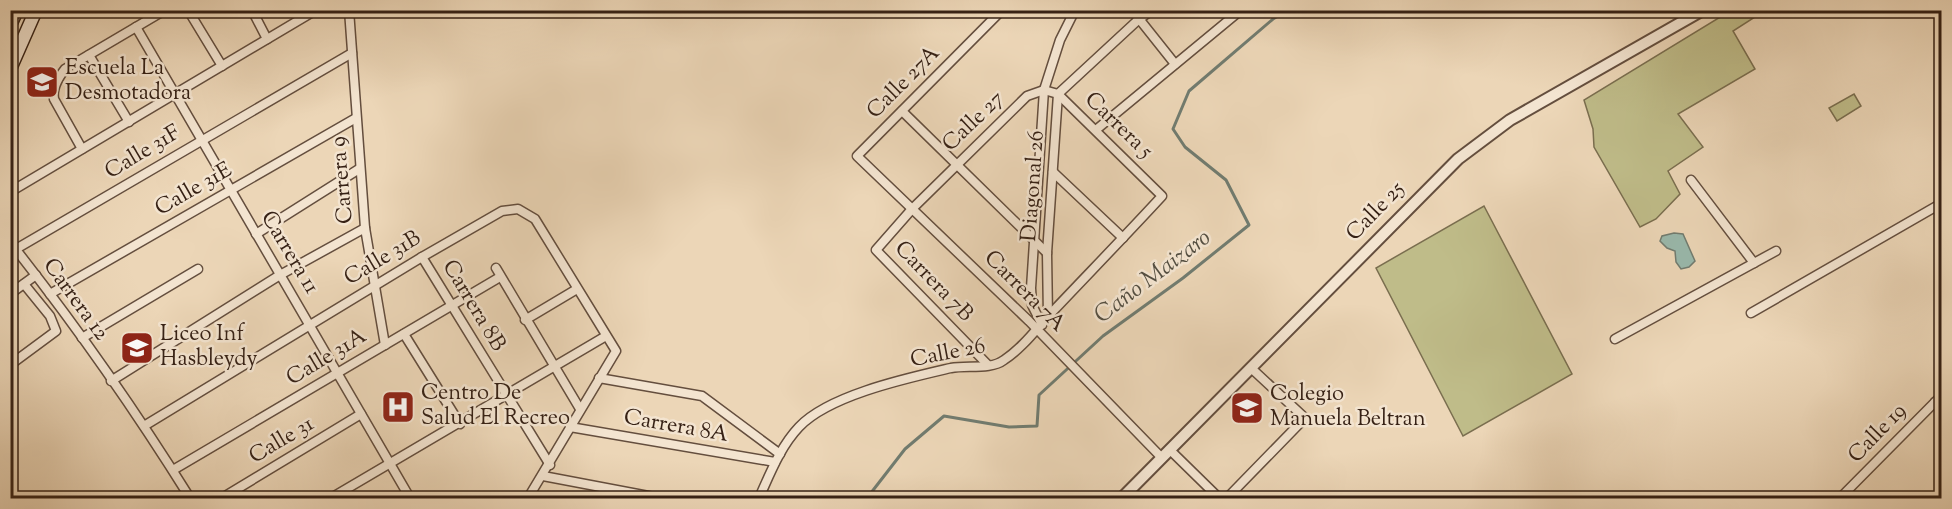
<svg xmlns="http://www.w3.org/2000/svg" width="1952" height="509" viewBox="0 0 1952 509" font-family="'Sorts Mill Goudy',serif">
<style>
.green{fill:#bfbc89;stroke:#7a6e4f;stroke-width:1.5}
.water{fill:#99b9ac;stroke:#717c70;stroke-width:1.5}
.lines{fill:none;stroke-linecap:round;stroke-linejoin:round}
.stream{stroke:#717c70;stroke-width:3}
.minor-casing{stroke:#644e3e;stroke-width:11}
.tertiary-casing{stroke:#644e3e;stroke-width:14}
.secondary-casing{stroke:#362115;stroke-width:15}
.minor{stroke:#f3e4d0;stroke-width:8}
.tertiary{stroke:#f3e4d0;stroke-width:10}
.secondary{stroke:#f3e4d0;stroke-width:12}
.labels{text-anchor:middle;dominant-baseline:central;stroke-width:5;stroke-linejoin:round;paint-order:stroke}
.poi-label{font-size:22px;fill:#362115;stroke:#f3e4d0;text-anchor:start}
.street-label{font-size:22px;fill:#362115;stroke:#f3e4d0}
.water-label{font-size:24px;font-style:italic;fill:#544f42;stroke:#f3e4d0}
</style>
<rect width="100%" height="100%" fill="#ecd6b7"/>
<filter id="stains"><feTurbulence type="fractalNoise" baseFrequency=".00333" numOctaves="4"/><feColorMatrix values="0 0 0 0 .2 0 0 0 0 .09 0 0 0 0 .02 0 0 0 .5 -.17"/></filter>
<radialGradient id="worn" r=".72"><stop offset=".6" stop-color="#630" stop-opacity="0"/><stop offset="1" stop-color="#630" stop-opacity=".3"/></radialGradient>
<!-- green -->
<g class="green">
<path d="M 1730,11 L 1752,11 L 1755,17 L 1733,31 L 1755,69 L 1678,114 L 1703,147 L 1668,171 L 1680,194 L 1656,219 L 1640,227 L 1594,147 L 1593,129 L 1584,100 Z"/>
<path d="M 1854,94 L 1861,106 L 1837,121 L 1829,108 Z"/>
<path d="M 1484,206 L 1572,374 L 1463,436 L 1376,268 Z"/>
</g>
<!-- water -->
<path class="water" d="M 1674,233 L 1683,234 L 1695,261 L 1689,267 L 1681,269 L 1676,262 L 1675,251 L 1667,248 L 1660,241 L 1662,236 Z"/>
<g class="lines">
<!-- stream -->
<path class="stream" d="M 867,498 L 905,449 L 944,416 L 1009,427 L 1037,426 L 1039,395 L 1103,336 L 1183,278 L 1249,225 L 1226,180 L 1185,147 L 1173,129 L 1189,91 L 1273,19 L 1288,10"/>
<defs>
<g id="minor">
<path d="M 188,10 L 222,66"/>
<path d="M 252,10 L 267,39"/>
<path d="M 349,10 L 365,228 L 385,345"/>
<path d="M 1002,10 L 857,156 L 1029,321 L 1162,458"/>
<path d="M 1132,10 L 1175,64"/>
<path d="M 136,27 L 410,498"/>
<path d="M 89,55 L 129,122"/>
<path d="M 902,111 L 1047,253"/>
<path d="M 1097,129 L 1241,10"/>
<path d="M 82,149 L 54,99 C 52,88 58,78 65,69 L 165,10"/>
<path d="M 1053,172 L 1123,238"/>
<path d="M 1691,180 L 1754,263"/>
<path d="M 10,192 L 316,10"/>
<path d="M 256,234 L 359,169"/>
<path d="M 10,242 C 75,324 135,410 190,498"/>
<path d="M 16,249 L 352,53"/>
<path d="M 422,257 L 550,465"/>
<path d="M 496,268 L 580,409"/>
<path d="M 10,294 L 36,275"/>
<path d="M 50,294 L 356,118"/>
<path d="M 1751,313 L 1942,203"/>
<path d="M 1048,317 L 1047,253 L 1058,94 L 1138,20 L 1152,10"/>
<path d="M 525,320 L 577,289"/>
<path d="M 1042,325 L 1032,305 L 1031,288 L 1044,90 L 1060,40 L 1075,10"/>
<path d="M 404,334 L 460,424"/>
<path d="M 82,338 L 198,269"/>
<path d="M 1615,339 L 1776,251"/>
<path d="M 10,365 L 56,331 L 50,316 L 24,284"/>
<path d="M 988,365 L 876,250 L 912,209 L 1027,96 L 1044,90"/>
<path d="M 599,378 L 702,396 L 780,454"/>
<path d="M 111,381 L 280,275 L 365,228"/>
<path d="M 1935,402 L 1942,413"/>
<path d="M 144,426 L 422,257 L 502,211 L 518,209 L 535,219 L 616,351 L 528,498"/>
<path d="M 570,427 L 775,462"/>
<path d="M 1170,450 L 1219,498"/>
<path d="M 173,470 L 500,277"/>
<path d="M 543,476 L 659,498"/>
<path d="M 222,498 L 361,414"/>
<path d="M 331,498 L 606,336"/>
<path d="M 759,498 C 770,474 780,447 799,427 C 829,395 908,378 951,368 C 967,365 991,370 1004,360 C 1024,347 1039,325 1056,308 C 1091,271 1127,234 1162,196 L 1058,94 L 1044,90"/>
<path d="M 1227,498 L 1305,418 L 1251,368"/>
<path d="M 1840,498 L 1942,395"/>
</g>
<path id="tertiary" d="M 1122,498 L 1458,159 L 1510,120 L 1703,10"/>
<g id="secondary">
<path d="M 10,25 L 17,10"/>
<path d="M 10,69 L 36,10"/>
</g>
</defs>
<!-- minor casing -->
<use href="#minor" class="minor-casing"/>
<!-- tertiary casing -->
<use href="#tertiary" class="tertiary-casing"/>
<!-- secondary casing -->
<use href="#secondary" class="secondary-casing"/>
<!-- minor -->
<use href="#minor" class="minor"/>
<!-- tertiary -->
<use href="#tertiary" class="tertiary"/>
<!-- secondary -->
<use href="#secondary" class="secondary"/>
</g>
<!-- icons -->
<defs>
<symbol id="school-square" viewBox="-11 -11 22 22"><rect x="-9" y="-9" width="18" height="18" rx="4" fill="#8f2418" stroke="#f3e4d0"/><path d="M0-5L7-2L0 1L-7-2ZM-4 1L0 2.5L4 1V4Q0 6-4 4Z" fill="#fff"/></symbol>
<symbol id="hospital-square" viewBox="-11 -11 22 22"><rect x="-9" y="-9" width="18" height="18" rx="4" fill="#8f2418" stroke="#f3e4d0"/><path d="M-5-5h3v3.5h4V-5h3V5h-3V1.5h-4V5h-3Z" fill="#fff"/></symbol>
</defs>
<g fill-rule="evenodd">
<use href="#school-square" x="23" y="63" width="38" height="38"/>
<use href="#school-square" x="118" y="329" width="38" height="38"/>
<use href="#hospital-square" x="379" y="388" width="38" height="38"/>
<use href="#school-square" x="1228" y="389" width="38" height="38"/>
</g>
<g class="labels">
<!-- poi labels -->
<g class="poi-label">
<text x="65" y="69">Escuela La<tspan x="65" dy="25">Desmotadora</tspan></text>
<text x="160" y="335">Liceo Inf<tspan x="160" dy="25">Hasbleydy</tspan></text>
<text x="421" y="394">Centro De<tspan x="421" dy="25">Salud El Recreo</tspan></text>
<text x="1270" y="395">Colegio<tspan x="1270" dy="25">Manuela Beltran</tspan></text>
</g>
<!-- street labels -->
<g class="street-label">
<text transform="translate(904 83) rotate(-45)">Calle 27A</text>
<text transform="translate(974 122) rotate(-44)">Calle 27</text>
<text transform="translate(1118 126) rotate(44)">Carrera 5</text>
<text transform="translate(143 153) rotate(-31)">Calle 31F</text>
<text transform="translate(343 180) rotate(-95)">Carrera 9</text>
<text transform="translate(1034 186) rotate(-86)">Diagonal 26</text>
<text transform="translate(194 190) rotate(-30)">Calle 31E</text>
<text transform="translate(1376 212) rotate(-46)">Calle 25</text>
<text transform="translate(289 253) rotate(59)">Carrera 11</text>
<text transform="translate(383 259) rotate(-31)">Calle 31B</text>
<text transform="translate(933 282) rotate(46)">Carrera 7B</text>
<text transform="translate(1024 292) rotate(45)">Carrera 7A</text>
<text transform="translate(75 300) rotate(54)">Carrera 12</text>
<text transform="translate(473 306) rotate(59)">Carrera 8B</text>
<text transform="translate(948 354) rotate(-11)">Calle 26</text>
<text transform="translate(327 358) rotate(-31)">Calle 31A</text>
<text transform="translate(676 427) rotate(10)">Carrera 8A</text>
<text transform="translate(1878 434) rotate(-46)">Calle 19</text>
<text transform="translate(282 441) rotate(-31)">Calle 31</text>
</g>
<!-- water labels -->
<g class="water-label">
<text transform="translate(1153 277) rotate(-37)">Caño Maizaro</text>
</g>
</g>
<!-- margin -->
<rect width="1952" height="509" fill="none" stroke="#ecd6b7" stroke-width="36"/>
<rect x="12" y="12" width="1928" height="485" fill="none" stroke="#362115" stroke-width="3"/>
<rect x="18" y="18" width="1916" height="473" fill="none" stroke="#362115" stroke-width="1.5"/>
<rect width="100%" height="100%" filter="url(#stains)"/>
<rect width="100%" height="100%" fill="url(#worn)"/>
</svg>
